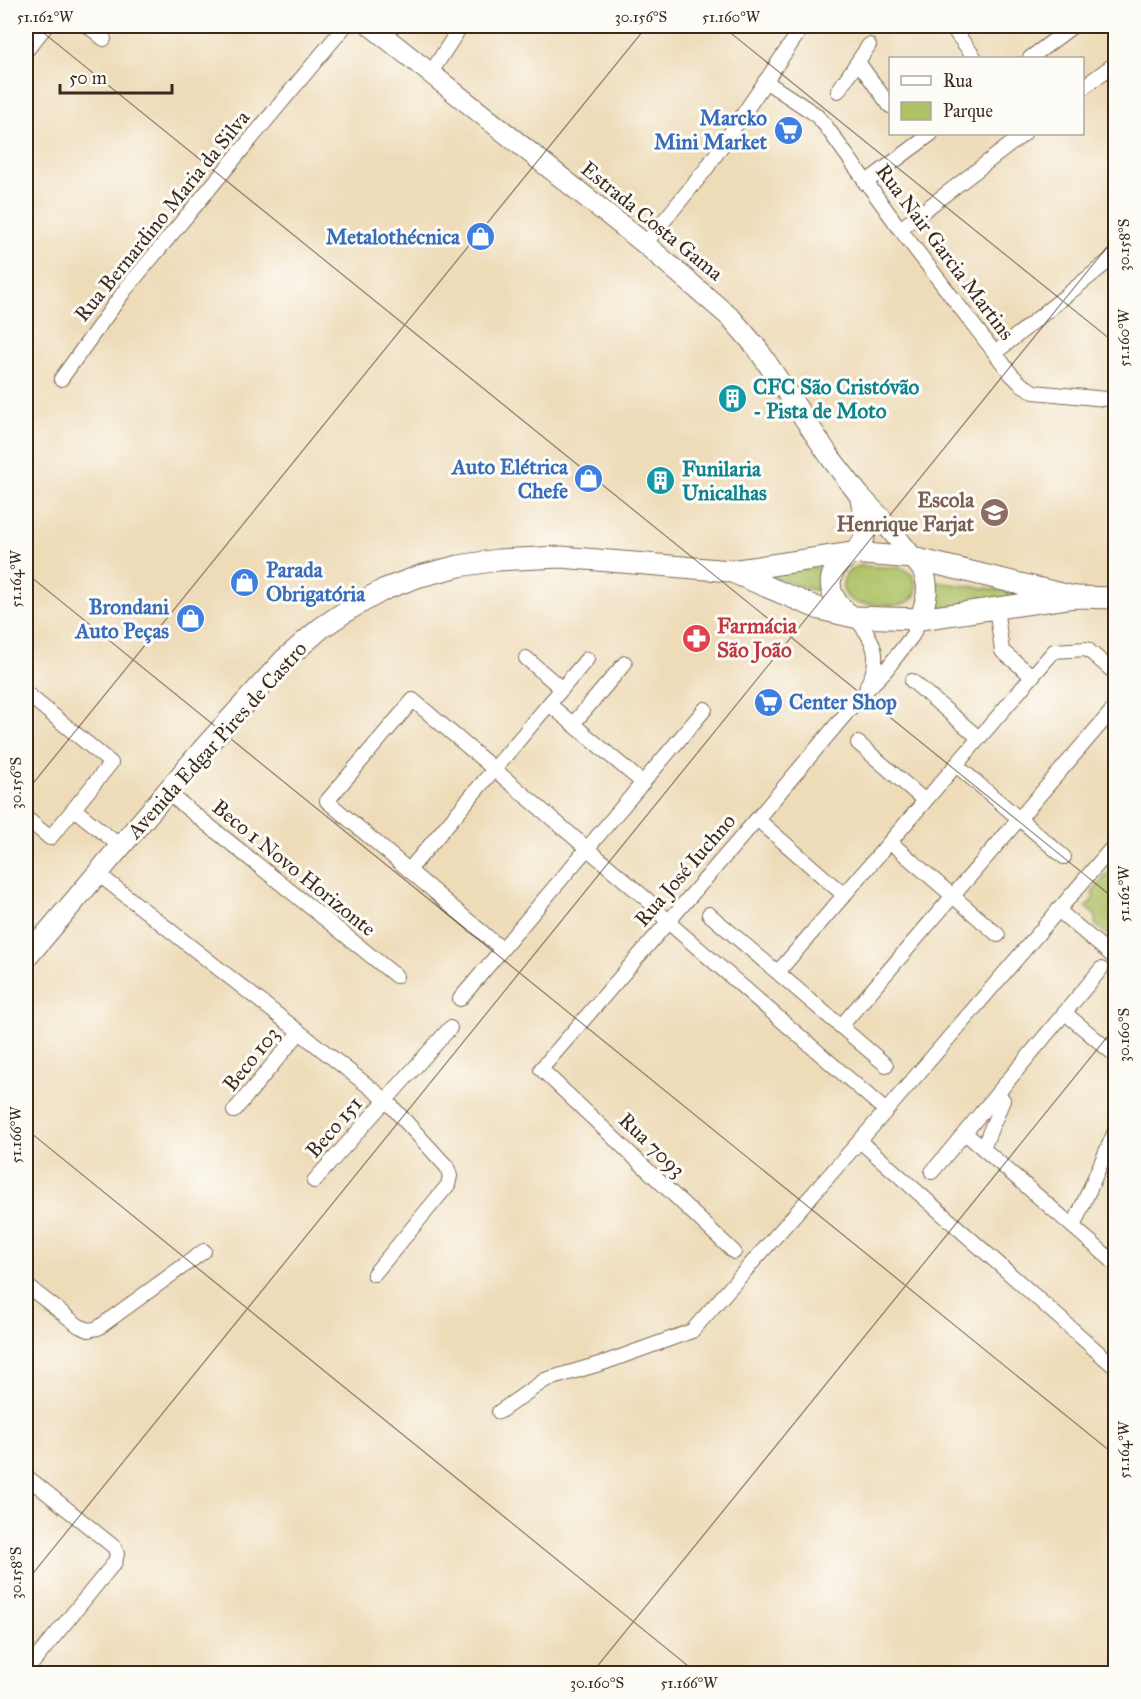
<svg xmlns="http://www.w3.org/2000/svg" width="1141" height="1699" viewBox="0 0 1141 1699" font-family="'IM FELL Great Primer',serif">
<style>
.green{fill:#adc165;stroke:#747642;stroke-width:1.5}
.lines{fill:none;stroke-linecap:round;stroke-linejoin:round}
.street-casing{stroke:#7a6854;stroke-width:16}
.secondary-casing{stroke:#7a6854;stroke-width:22}
.primary-casing{stroke:#7a6854;stroke-width:23}
.street{stroke:#fff;stroke-width:14}
.secondary{stroke:#fff;stroke-width:20}
.primary{stroke:#fff;stroke-width:21}
.ticks{fill:none;stroke:#3b2a1e;stroke-width:1.5;stroke-opacity:0.45}
.labels{text-anchor:middle;dominant-baseline:central;stroke-width:6;stroke-linejoin:round;paint-order:stroke}
.shop-label{font-size:21px;font-weight:bold;fill:#366cbe;stroke:#fdfcf7;text-anchor:end}
.street-label{font-size:21px;fill:#3b2a1e;stroke:#fdfcf7}
.culture-label{font-size:21px;font-weight:bold;fill:#0d838f;stroke:#fdfcf7;text-anchor:start}
.education-label{font-size:21px;font-weight:bold;fill:#785e54;stroke:#fdfcf7;text-anchor:end}
.health-label{font-size:21px;font-weight:bold;fill:#be3a42;stroke:#fdfcf7;text-anchor:start}
.neatline{fill:none;stroke:#3b2a1e;stroke-width:2}
.ticks-label{font-size:15px;text-anchor:middle;fill:#3b2a1e}
</style>
<rect width="100%" height="100%" fill="#fdfcf7"/>
<filter id="ink" filterUnits="userSpaceOnUse"><feTurbulence type="fractalNoise" baseFrequency=".0167" numOctaves="2"/><feDisplacementMap in="SourceGraphic" scale="12" xChannelSelector="R" yChannelSelector="G"/><feConvolveMatrix kernelMatrix="1 2 1 2 8 2 1 2 1" color-interpolation-filters="sRGB"/></filter>
<filter id="wash" filterUnits="userSpaceOnUse"><feTurbulence type="fractalNoise" baseFrequency=".008" numOctaves="4" result="noise"/><feDisplacementMap in="SourceGraphic" scale="24" xChannelSelector="R" yChannelSelector="G"/><feGaussianBlur stdDeviation="1.35" result="paint"/><feColorMatrix in="noise" values="0 0 0 0 0 0 0 0 0 0 0 0 0 0 0 0 0 1.4 0 .05"/><feComposite in="paint" operator="in"/></filter>
<g filter="url(#wash)">
<rect width="100%" height="100%" fill="#eedcb9"/>
<!-- green -->
<g class="green">
<path d="M 860,566 L 902,568 C 909,571 915,577 916,585 C 919,614 873,604 857,603 C 836,595 839,571 860,566 Z"/>
<path d="M 829,567 L 826,594 L 769,576 L 769,572 Z"/>
<path d="M 935,582 L 1008,591 L 1010,600 L 933,608 L 937,595 Z"/>
<path d="M 1115,865 L 1115,941 L 1095,924 L 1096,916 L 1086,907 L 1094,898 L 1092,893 Z"/>
</g>
</g>
<g filter="url(#ink)">
<g class="lines">
<defs>
<g id="street">
<path d="M 88,26 L 104,39"/>
<path d="M 951,26 L 975,58"/>
<path d="M 26,51 L 46,26"/>
<path d="M 1030,58 L 1073,26"/>
<path d="M 858,62 L 890,106"/>
<path d="M 430,74 L 461,26"/>
<path d="M 765,81 L 815,114 L 825,125 L 900,229 L 1011,374 L 1021,384 L 1034,392 L 1116,400"/>
<path d="M 1082,88 L 1116,63"/>
<path d="M 838,91 L 869,45"/>
<path d="M 865,183 L 931,134"/>
<path d="M 900,229 L 1024,134"/>
<path d="M 645,244 L 706,169 L 803,26"/>
<path d="M 995,353 L 1116,255"/>
<path d="M 61,379 L 125,290 L 345,26"/>
<path d="M 996,607 L 1002,651 L 1032,676"/>
<path d="M 854,617 C 874,638 883,658 867,685"/>
<path d="M 526,658 L 562,689"/>
<path d="M 912,681 L 979,738"/>
<path d="M 26,693 L 111,763 L 50,838 L 26,818"/>
<path d="M 549,704 L 643,783"/>
<path d="M 573,724 L 625,663"/>
<path d="M 858,743 L 925,801"/>
<path d="M 956,765 L 1064,857"/>
<path d="M 167,792 L 396,976"/>
<path d="M 74,809 L 120,846"/>
<path d="M 757,819 L 844,895"/>
<path d="M 890,842 L 998,935"/>
<path d="M 409,870 L 587,659"/>
<path d="M 97,873 L 386,1100 L 447,1167 L 450,1176 L 448,1185 L 374,1274"/>
<path d="M 1058,910 L 1116,959"/>
<path d="M 709,914 L 886,1065"/>
<path d="M 26,931 L 39,942"/>
<path d="M 502,949 L 327,801 L 413,700 L 651,903 L 668,922 L 886,1111"/>
<path d="M 778,972 L 1054,651 L 1087,649 L 1116,674"/>
<path d="M 460,999 L 705,709"/>
<path d="M 1065,1013 L 1116,1056"/>
<path d="M 841,1026 L 1116,706"/>
<path d="M 234,1111 L 299,1033"/>
<path d="M 965,1133 L 1116,1264"/>
<path d="M 860,1141 L 1116,1368"/>
<path d="M 982,1147 L 986,1141 L 1003,1100 L 997,1094"/>
<path d="M 932,1172 L 1101,969"/>
<path d="M 314,1181 L 450,1028"/>
<path d="M 1073,1227 L 1116,1129"/>
<path d="M 734,1252 L 541,1069 L 757,819 L 860,697 L 885,671 L 912,636 L 920,619"/>
<path d="M 26,1285 L 79,1326 L 89,1330 L 98,1328 L 204,1251"/>
<path d="M 499,1412 L 545,1380 L 606,1362 L 692,1331 L 886,1111 L 1116,843"/>
<path d="M 26,1476 L 114,1547 L 117,1554 L 115,1562 L 26,1671"/>
</g>
<g id="secondary">
<path d="M 371,26 L 645,244 L 732,319 L 757,348 L 830,457 L 860,496 L 881,518 L 922,569 C 931,586 926,601 920,619"/>
<path d="M 854,617 C 835,606 821,583 839,564 C 847,556 858,552 863,541 C 869,528 862,510 860,496"/>
</g>
<g id="primary">
<path d="M 732,572 L 820,609 L 854,617 L 920,619 L 1074,597 L 1116,598"/>
<path d="M 26,958 L 204,748 L 284,660 L 321,628 L 351,608 L 385,589 L 420,576 L 459,566 L 498,560 L 561,557 L 731,571 L 853,553 L 913,558 L 1074,597"/>
</g>
</defs>
<!-- street casing -->
<use href="#street" class="street-casing"/>
<!-- secondary casing -->
<use href="#secondary" class="secondary-casing"/>
<!-- primary casing -->
<use href="#primary" class="primary-casing"/>
<!-- street -->
<use href="#street" class="street"/>
<!-- secondary -->
<use href="#secondary" class="secondary"/>
<!-- primary -->
<use href="#primary" class="primary"/>
</g>
</g>
<!-- ticks -->
<path class="ticks" d="M 35,26 L 1116,900M 722,26 L 1116,344M 26,573 L 1116,1456M 26,792 L 647,26M 26,1129 L 698,1674M 26,1582 L 1116,236M 591,1674 L 1116,1026"/>
<!-- icons -->
<defs>
<symbol id="supermarket-disc" viewBox="-11 -11 22 22"><circle r="9.5" fill="#3f7fe0" stroke="#fdfcf7"/><path d="M-6-5.5h2.5l.6 2H6L4.5 2H-2.5L-4.4-4H-6ZM-1.5 3.2a1.3 1.3 0 1 0 .1 0ZM3 3.2a1.3 1.3 0 1 0 .1 0Z" fill="#fff"/></symbol>
<symbol id="shop-disc" viewBox="-11 -11 22 22"><circle r="9.5" fill="#3f7fe0" stroke="#fdfcf7"/><path d="M-5-2.5h2.3a2.7 3.5 0 0 1 5.4 0H5L5.5 6h-11ZM-1.5-2.5h3a1.5 2.3 0 0 0-3 0Z" fill="#fff"/></symbol>
<symbol id="building-disc" viewBox="-11 -11 22 22"><circle r="9.5" fill="#0f9aa8" stroke="#fdfcf7"/><path d="M-4-6H4V6H1V3H-1V6H-4ZM-2.5-4.3h1.7v1.8h-1.7ZM.8-4.3h1.7v1.8H.8ZM-2.5-1h1.7V.8h-1.7ZM.8-1h1.7V.8H.8Z" fill="#fff"/></symbol>
<symbol id="school-disc" viewBox="-11 -11 22 22"><circle r="9.5" fill="#8d6e63" stroke="#fdfcf7"/><path d="M0-5L7-2L0 1L-7-2ZM-4 1L0 2.5L4 1V4Q0 6-4 4Z" fill="#fff"/></symbol>
<symbol id="pharmacy-disc" viewBox="-11 -11 22 22"><circle r="9.5" fill="#e0444e" stroke="#fdfcf7"/><path d="M-2-6h4v4h4v4h-4v4h-4v-4h-4v-4h4Z" fill="#fff"/></symbol>
</defs>
<g fill-rule="evenodd">
<use href="#supermarket-disc" x="772" y="114" width="33" height="33"/>
<use href="#shop-disc" x="464" y="220" width="33" height="33"/>
<use href="#building-disc" x="716" y="382" width="33" height="33"/>
<use href="#shop-disc" x="572" y="462" width="33" height="33"/>
<use href="#building-disc" x="644" y="464" width="33" height="33"/>
<use href="#school-disc" x="978" y="496" width="33" height="33"/>
<use href="#shop-disc" x="228" y="566" width="33" height="33"/>
<use href="#shop-disc" x="174" y="602" width="33" height="33"/>
<use href="#pharmacy-disc" x="680" y="622" width="33" height="33"/>
<use href="#supermarket-disc" x="752" y="686" width="33" height="33"/>
</g>
<g class="labels">
<!-- shop labels -->
<g class="shop-label">
<text x="767" y="118">Marcko<tspan x="767" dy="24">Mini Market</tspan></text>
<text x="460" y="237">Metalothécnica</text>
<text x="568" y="467">Auto Elétrica<tspan x="568" dy="24">Chefe</tspan></text>
<text x="266" y="570" text-anchor="start">Parada<tspan x="266" dy="24">Obrigatória</tspan></text>
<text x="169" y="607">Brondani<tspan x="169" dy="24">Auto Peças</tspan></text>
<text x="789" y="702" text-anchor="start">Center Shop</text>
</g>
<!-- street labels -->
<g class="street-label">
<text transform="translate(162 216) rotate(-51)">Rua Bernardino Maria da Silva</text>
<text transform="translate(652 221) rotate(39)">Estrada Costa Gama</text>
<text transform="translate(945 252) rotate(53)">Rua Nair Garcia Martins</text>
<text transform="translate(217 740) rotate(-48)">Avenida Edgar Pires de Castro</text>
<text transform="translate(294 868) rotate(39)">Beco 1 Novo Horizonte</text>
<text transform="translate(685 870) rotate(-49)">Rua José Iuchno</text>
<text transform="translate(251 1059) rotate(-51)">Beco 103</text>
<text transform="translate(334 1127) rotate(-49)">Beco 151</text>
<text transform="translate(652 1145) rotate(44)">Rua 7093</text>
</g>
<!-- culture labels -->
<g class="culture-label">
<text x="753" y="387">CFC São Cristóvão<tspan x="753" dy="24">- Pista de Moto</tspan></text>
<text x="682" y="469">Funilaria<tspan x="682" dy="24">Unicalhas</tspan></text>
</g>
<!-- education labels -->
<g class="education-label">
<text x="974" y="500">Escola<tspan x="974" dy="24">Henrique Farjat</tspan></text>
</g>
<!-- health labels -->
<g class="health-label">
<text x="717" y="626">Farmácia<tspan x="717" dy="24">São João</tspan></text>
</g>
</g>
<!-- margin -->
<rect width="1141" height="1699" fill="none" stroke="#fdfcf7" stroke-width="66"/>
<!-- legend -->
<rect x="889" y="57" width="195" height="78" fill="#fdfcf7" stroke="#afa8a0" stroke-width="1.5"/>
<rect x="901" y="76" width="30" height="9" fill="#ffffff" stroke="#afa8a0" stroke-width="1.5"/>
<text x="943" y="87" font-size="18" fill="#3b2a1e">Rua</text>
<rect x="901" y="102" width="30" height="18" fill="#adc165" stroke="#afa8a0" stroke-width="1.5"/>
<text x="943" y="117" font-size="18" fill="#3b2a1e">Parque</text>
<!-- scale -->
<path d="M60 84v9h112v-9" fill="none" stroke="#3b2a1e" stroke-width="3"/>
<text x="69" y="84" font-size="18" fill="#3b2a1e" stroke="#fdfcf7" stroke-width="4.5" paint-order="stroke">50 m</text>
<rect x="33" y="33" width="1075" height="1633" class="neatline"/>
<g class="ticks-label">
<text x="45" y="22">51.162°W</text>
<text x="641" y="22">30.156°S</text>
<text x="731" y="22">51.160°W</text>
<text transform="translate(1124 245) rotate(-90)" y="5">30.158°S</text>
<text transform="translate(1124 338) rotate(-90)" y="5">51.160°W</text>
<text transform="translate(16 579) rotate(-90)" y="5">51.164°W</text>
<text transform="translate(16 783) rotate(-90)" y="5">30.156°S</text>
<text transform="translate(1124 894) rotate(-90)" y="5">51.162°W</text>
<text transform="translate(1124 1035) rotate(-90)" y="5">30.160°S</text>
<text transform="translate(16 1135) rotate(-90)" y="5">51.166°W</text>
<text transform="translate(1124 1450) rotate(-90)" y="5">51.164°W</text>
<text transform="translate(16 1573) rotate(-90)" y="5">30.158°S</text>
<text x="597" y="1688">30.160°S</text>
<text x="689" y="1688">51.166°W</text>
</g>
</svg>
